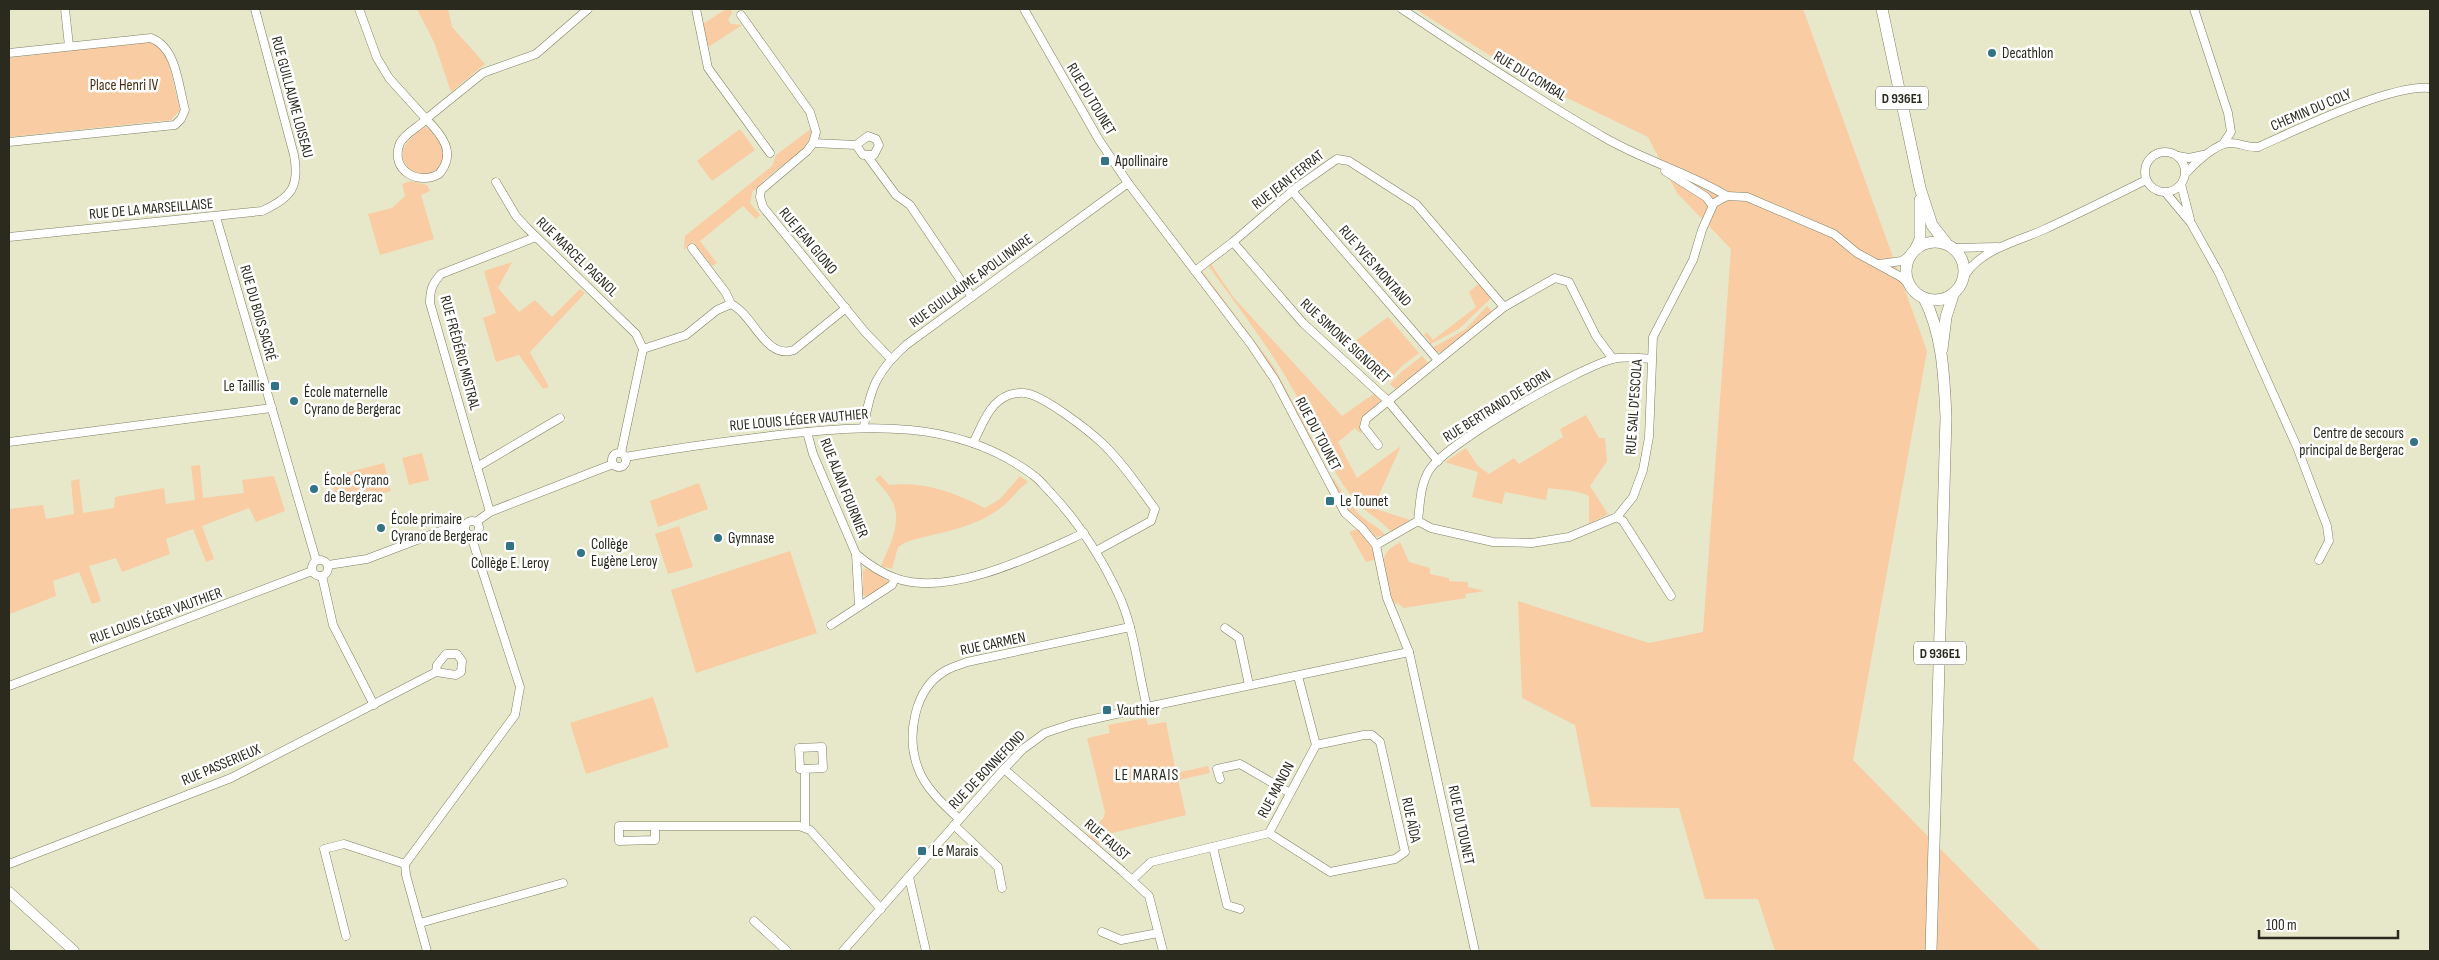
<svg xmlns="http://www.w3.org/2000/svg" width="2439" height="960" viewBox="0 0 2439 960" font-family="'Sofia Sans Condensed',sans-serif">
<style>
.green{fill:#f9cca3}
.lines{fill:none;stroke-linecap:round;stroke-linejoin:round}
.street-casing{stroke:#7f7f64;stroke-width:9}
.secondary-casing{stroke:#7f7f64;stroke-width:11}
.primary-casing{stroke:#7f7f64;stroke-width:12}
.street{stroke:#fff;stroke-width:8}
.secondary{stroke:#fff;stroke-width:10}
.primary{stroke:#fff;stroke-width:11}
.poi-dot{fill:#327386;stroke:#fff;stroke-width:2}
.labels{text-anchor:middle;dominant-baseline:central;stroke-width:5;stroke-linejoin:round;paint-order:stroke}
.shield{fill:#fff;stroke:#6a6a62;stroke-width:1}
.shield-label{font-size:14px;font-weight:bold;fill:#2a2a1f}
.poi-label{font-size:15px;fill:#2a2a1f;stroke:#fff;text-anchor:start}
.street-label{font-size:15px;fill:#2a2a1f;stroke:#fff}
.park-label{font-size:15px;fill:#4a2e12;stroke:#fff}
.neighbourhood-label{font-size:16px;letter-spacing:1px;fill:#2a2a1f;stroke:#fff}
</style>
<rect width="100%" height="100%" fill="#e7e8c9"/>
<!-- green -->
<g class="green">
<path d="M 417,9 L 448,9 L 452,27 L 485,64 L 451,92 L 434,42 Z"/>
<path d="M 726,9 L 731,9 L 732,13 L 728,20 L 731,24 L 742,25 L 707,48 L 703,24 Z"/>
<path d="M 1415,9 L 1803,9 L 1927,351 L 1853,760 L 2041,951 L 1775,951 L 1758,899 L 1705,899 L 1679,808 L 1591,807 L 1575,725 L 1522,698 L 1518,601 L 1649,643 L 1703,632 L 1731,249 L 1677,193 L 1648,137 L 1528,79 Z"/>
<path d="M 152,41 L 166,51 L 180,110 L 171,120 L 9,137 L 9,58 Z"/>
<path d="M 424,126 C 439,133 444,148 443,163 L 431,175 L 414,175 C 392,153 405,143 424,126 Z"/>
<path d="M 812,128 L 807,146 L 762,182 L 759,190 L 753,190 L 750,203 L 760,215 L 756,219 L 743,206 L 700,241 L 717,263 L 712,266 L 693,242 L 684,250 L 685,236 L 772,166 L 776,155 Z"/>
<path d="M 740,129 L 755,150 L 712,181 L 697,161 Z"/>
<path d="M 411,181 L 427,185 L 430,191 L 421,195 L 434,239 L 380,255 L 368,214 L 392,208 L 405,196 L 402,184 Z"/>
<path d="M 512,262 L 498,288 L 519,312 L 535,300 L 552,317 L 580,289 L 585,293 L 530,352 L 549,387 L 543,389 L 519,355 L 496,362 L 483,318 L 496,313 L 484,271 Z"/>
<path d="M 1211,264 L 1234,298 L 1342,416 L 1375,393 L 1382,400 L 1362,417 L 1361,434 L 1355,428 L 1338,442 L 1357,478 L 1401,446 L 1373,508 L 1410,520 L 1391,532 C 1380,518 1363,512 1352,497 C 1328,466 1313,427 1295,393 C 1270,348 1239,308 1209,267 Z"/>
<path d="M 1202,271 L 1274,367 L 1320,453 L 1317,455 L 1281,386 L 1202,275 Z"/>
<path d="M 1480,283 L 1492,297 L 1459,329 L 1429,345 L 1430,341 L 1424,335 L 1427,332 L 1433,340 L 1476,307 L 1469,292 Z"/>
<path d="M 1487,306 L 1493,313 L 1442,353 L 1435,351 L 1432,348 L 1466,329 Z"/>
<path d="M 1388,317 L 1419,353 L 1402,366 L 1387,382 L 1347,347 Z"/>
<path d="M 1422,356 L 1428,363 L 1396,390 L 1390,384 L 1400,373 Z"/>
<path d="M 1586,415 L 1599,438 L 1605,438 L 1607,461 L 1590,486 L 1608,514 L 1589,524 L 1589,496 C 1577,490 1562,490 1548,488 L 1546,500 L 1505,492 L 1502,504 L 1472,497 L 1478,472 L 1445,462 L 1466,448 L 1478,466 L 1489,474 L 1514,458 L 1519,464 L 1563,437 L 1560,429 Z"/>
<path d="M 422,453 L 429,480 L 409,485 L 402,458 Z"/>
<path d="M 384,463 L 391,491 L 338,505 L 330,477 Z"/>
<path d="M 200,465 L 203,498 L 244,493 L 242,480 L 274,476 L 285,511 L 256,522 L 249,508 L 202,526 L 214,559 L 206,562 L 193,529 L 166,539 L 170,554 L 122,572 L 116,558 L 89,566 L 101,601 L 92,604 L 79,572 L 53,581 L 56,596 L 10,614 L 9,509 L 43,505 L 46,519 L 74,514 L 71,481 L 79,479 L 83,513 L 114,508 L 115,497 L 164,488 L 166,504 L 195,500 L 191,466 Z"/>
<path d="M 880,475 L 889,485 C 925,481 953,492 985,508 L 1000,499 L 1020,476 L 1028,482 C 1017,490 1013,498 1003,506 C 975,529 939,532 906,542 L 898,547 L 892,569 L 881,566 C 889,547 903,521 892,501 C 888,493 881,486 875,479 Z"/>
<path d="M 1334,479 C 1343,493 1352,510 1366,520 C 1374,526 1379,527 1385,535 L 1376,537 L 1345,508 L 1331,480 Z"/>
<path d="M 699,483 L 708,509 L 658,527 L 650,501 Z"/>
<path d="M 679,526 L 693,567 L 668,574 L 655,534 Z"/>
<path d="M 1358,529 L 1370,544 L 1376,559 L 1366,562 L 1349,532 Z"/>
<path d="M 1400,542 L 1409,562 L 1430,568 L 1430,574 L 1449,578 L 1449,581 L 1468,582 L 1468,587 L 1485,591 L 1465,594 L 1466,598 L 1404,608 L 1396,602 L 1395,606 C 1390,592 1377,565 1387,552 C 1389,548 1396,545 1400,542 Z"/>
<path d="M 790,551 L 817,633 L 696,673 L 671,590 Z"/>
<path d="M 866,568 L 888,579 L 889,583 L 867,597 L 863,595 L 863,571 Z"/>
<path d="M 653,697 L 669,747 L 586,774 L 570,723 Z"/>
<path d="M 1146,718 L 1148,725 L 1166,722 L 1176,773 L 1208,766 L 1210,773 L 1178,780 L 1186,815 L 1108,834 L 1099,844 L 1088,835 L 1104,817 L 1105,812 L 1087,738 L 1110,733 L 1108,725 Z"/>
</g>
<g class="lines">
<defs>
<g id="street">
<path d="M 65,9 L 69,46"/>
<path d="M 359,9 L 377,58 L 389,78 L 426,119 L 483,73 L 536,54 L 588,9"/>
<path d="M 696,9 L 708,68 L 770,153"/>
<path d="M 1024,9 L 1099,140 L 1128,183 L 1250,343 L 1275,380 L 1345,513 L 1362,528 L 1376,545 L 1387,598 L 1409,652 L 1475,951"/>
<path d="M 1402,9 C 1469,54 1537,99 1607,139 C 1646,161 1689,173 1727,196"/>
<path d="M 2194,9 L 2228,113 L 2231,132 L 2223,144"/>
<path d="M 741,15 L 810,112 L 816,132 L 813,143 L 807,151 L 761,190 L 760,197 L 763,207 L 865,332 L 891,359"/>
<path d="M 9,53 L 151,38 C 177,48 178,85 185,110 L 181,119 L 175,125 L 9,142"/>
<path d="M 426,119 C 442,135 457,153 439,174 C 418,186 389,170 400,143 C 405,133 418,128 426,119 Z"/>
<path d="M 813,143 L 856,145 L 863,155 L 874,155 L 879,145 L 876,139 L 868,136 L 856,145"/>
<circle cx="2165" cy="172" r="20"/>
<path d="M 2178,156 L 2189,158 L 2203,155"/>
<path d="M 868,157 L 896,195 L 910,205 L 972,297"/>
<path d="M 1665,171 L 1706,197 L 1712,205"/>
<path d="M 2185,174 C 2194,164 2217,142 2231,143 C 2240,143 2248,148 2258,147 C 2297,130 2390,84 2430,88"/>
<path d="M 496,182 L 516,216 L 527,228 L 636,334 L 643,349 L 621,453"/>
<path d="M 2181,184 L 2190,219"/>
<path d="M 1292,191 L 1438,360"/>
<path d="M 2166,193 L 2191,223 L 2219,273 L 2297,447 L 2327,526 L 2329,541 L 2319,560"/>
<path d="M 216,217 L 316,560"/>
<path d="M 9,237 L 262,211 C 291,198 300,187 294,155 L 255,9"/>
<path d="M 1233,242 L 1303,323 L 1387,400 L 1438,461"/>
<path d="M 692,248 L 726,293 L 731,304"/>
<path d="M 1954,248 L 1997,247"/>
<path d="M 1879,264 L 1902,261 L 1910,255"/>
<path d="M 1195,271 L 1233,242 L 1297,187 L 1337,159 L 1349,161 L 1416,204 L 1504,307"/>
<path d="M 1965,275 C 1982,249 2016,242 2043,230 C 2078,214 2112,197 2146,180"/>
<path d="M 643,349 L 686,335 L 717,310 L 731,304 C 754,315 765,360 794,350 L 846,308"/>
<path d="M 864,426 C 870,388 877,371 906,345 L 1128,183"/>
<path d="M 807,432 L 813,454 L 856,554 C 868,564 881,573 895,578 C 949,598 1035,555 1084,533"/>
<path d="M 9,442 L 272,408"/>
<path d="M 973,443 C 982,426 989,402 1009,395 C 1013,394 1020,392 1024,393 C 1042,394 1088,430 1102,443 C 1122,462 1138,486 1155,509 L 1151,521 L 1096,551"/>
<path d="M 1378,445 L 1364,427 L 1366,419 L 1504,307 L 1555,278 L 1569,282 L 1596,336 L 1613,359"/>
<circle cx="619" cy="460" r="7"/>
<path d="M 625,457 C 676,448 727,441 778,435 C 866,425 957,418 1033,475 C 1040,480 1045,487 1051,493 C 1081,525 1103,560 1121,600 C 1135,634 1138,671 1147,707"/>
<path d="M 477,467 L 560,418"/>
<path d="M 490,512 L 430,303 C 430,290 432,284 441,274 L 536,237"/>
<path d="M 1617,517 L 1623,521 L 1671,596"/>
<circle cx="472" cy="528" r="7"/>
<path d="M 1418,521 L 1431,528 L 1493,542 L 1532,543 L 1569,537 L 1617,517 L 1633,497 L 1643,470 L 1649,437 L 1653,337 L 1693,260 L 1702,230 L 1714,203 L 1727,196 L 1747,197 L 1834,234 L 1857,253 L 1901,277 L 1909,284"/>
<path d="M 476,522 L 490,512 L 613,464"/>
<path d="M 1376,545 L 1418,521 C 1420,504 1420,484 1430,469 C 1450,441 1578,368 1613,359 C 1624,356 1639,358 1651,359"/>
<path d="M 856,554 L 859,606"/>
<circle cx="320" cy="568" r="8"/>
<path d="M 328,565 L 367,559 L 451,527 L 465,529"/>
<path d="M 322,576 L 333,625 L 374,705"/>
<path d="M 831,625 L 892,585 L 895,578"/>
<path d="M 1225,628 L 1239,638 L 1249,685"/>
<path d="M 9,686 L 312,571"/>
<path d="M 805,769 L 800,769 L 799,748 L 822,747 L 823,768 L 805,769 L 805,827"/>
<path d="M 1004,769 L 1122,871 L 1149,896 L 1163,951"/>
<path d="M 1220,779 L 1217,769 L 1240,764 L 1290,793"/>
<path d="M 959,819 C 944,805 925,788 918,768 C 906,736 914,689 945,671 C 951,667 960,665 967,662 L 1130,627"/>
<path d="M 954,825 L 998,867 L 1002,888"/>
<path d="M 655,826 L 655,840 L 619,841 L 619,826 L 799,826 L 810,830 L 881,909"/>
<path d="M 1269,833 L 1330,872 L 1395,859 L 1405,852 L 1380,742 L 1372,735 L 1364,735 L 1316,745"/>
<path d="M 1213,847 L 1227,905 L 1240,909"/>
<path d="M 9,864 L 231,778 L 436,672 L 456,675 L 461,672 L 462,661 L 457,654 L 446,654 L 437,665 L 436,672"/>
<path d="M 405,864 L 515,715 L 520,687 L 471,536"/>
<path d="M 405,864 L 406,875 L 427,951"/>
<path d="M 909,877 L 926,951"/>
<path d="M 1132,880 L 1151,862 L 1269,833 L 1316,745 L 1298,676"/>
<path d="M 754,921 L 787,951"/>
<path d="M 420,923 L 563,883"/>
<path d="M 1102,932 L 1121,940 L 1158,933"/>
<path d="M 346,936 L 324,849 L 344,844 L 405,864"/>
<path d="M 843,951 L 1004,769 L 1023,749 L 1045,733 L 1072,724 L 1147,707 L 1409,652"/>
</g>
<path id="secondary" d="M 9,892 L 74,951"/>
<g id="primary">
<path d="M 1882,9 L 1920,188 L 1932,225 L 1946,243"/>
<circle cx="1935" cy="271" r="29"/>
<path d="M 1916,248 L 1920,240 L 1920,200"/>
<path d="M 1924,298 C 1943,335 1944,377 1946,417 L 1931,951"/>
<path d="M 1942,349 L 1946,317 L 1953,295"/>
</g>
</defs>
<!-- street casing -->
<use href="#street" class="street-casing"/>
<!-- secondary casing -->
<use href="#secondary" class="secondary-casing"/>
<!-- primary casing -->
<use href="#primary" class="primary-casing"/>
<!-- street -->
<use href="#street" class="street"/>
<!-- secondary -->
<use href="#secondary" class="secondary"/>
<!-- primary -->
<use href="#primary" class="primary"/>
</g>
<!-- markers -->
<g class="poi-dot">
<circle cx="1992" cy="53" r="5"/>
<rect x="1100" y="156" width="10" height="10" rx="2.5"/>
<rect x="270" y="381" width="10" height="10" rx="2.5"/>
<circle cx="294" cy="401" r="5"/>
<circle cx="2414" cy="442" r="5"/>
<circle cx="314" cy="489" r="5"/>
<rect x="1325" y="496" width="10" height="10" rx="2.5"/>
<circle cx="381" cy="528" r="5"/>
<circle cx="718" cy="538" r="5"/>
<rect x="505" y="541" width="10" height="10" rx="2.5"/>
<circle cx="581" cy="553" r="5"/>
<rect x="1102" y="705" width="10" height="10" rx="2.5"/>
<rect x="917" y="846" width="10" height="10" rx="2.5"/>
</g>
<g class="labels">
<!-- shield labels -->
<g class="shield">
<rect x="1876" y="86.5" width="52" height="23" rx="4"/>
<rect x="1914" y="641.5" width="52" height="23" rx="4"/>
</g>
<g class="shield-label">
<text x="1902" y="98">D 936E1</text>
<text x="1940" y="653">D 936E1</text>
</g>
<!-- poi labels -->
<g class="poi-label">
<text x="2002" y="53">Decathlon</text>
<text x="1115" y="161">Apollinaire</text>
<text x="265" y="386" text-anchor="end">Le Taillis</text>
<text x="304" y="392">École maternelle<tspan x="304" dy="17">Cyrano de Bergerac</tspan></text>
<text x="2404" y="433" text-anchor="end">Centre de secours<tspan x="2404" dy="17">principal de Bergerac</tspan></text>
<text x="324" y="480">École Cyrano<tspan x="324" dy="17">de Bergerac</tspan></text>
<text x="1340" y="501">Le Tounet</text>
<text x="391" y="519">École primaire<tspan x="391" dy="17">Cyrano de Bergerac</tspan></text>
<text x="728" y="538">Gymnase</text>
<text x="591" y="544">Collège<tspan x="591" dy="17">Eugène Leroy</tspan></text>
<text x="510" y="563" text-anchor="middle">Collège E. Leroy</text>
<text x="1117" y="710">Vauthier</text>
<text x="932" y="851">Le Marais</text>
</g>
<!-- street labels -->
<g class="street-label">
<text transform="translate(1530 76) rotate(31)">RUE DU COMBAL</text>
<text transform="translate(292 97) rotate(75)">RUE GUILLAUME LOISEAU</text>
<text transform="translate(1091 99) rotate(59)">RUE DU TOUNET</text>
<text transform="translate(2311 110) rotate(-23)">CHEMIN DU COLY</text>
<text transform="translate(1288 180) rotate(-38)">RUE JEAN FERRAT</text>
<text transform="translate(151 209) rotate(-5)">RUE DE LA MARSEILLAISE</text>
<text transform="translate(808 241) rotate(50)">RUE JEAN GIONO</text>
<text transform="translate(577 257) rotate(44)">RUE MARCEL PAGNOL</text>
<text transform="translate(1375 266) rotate(49)">RUE YVES MONTAND</text>
<text transform="translate(971 281) rotate(-36)">RUE GUILLAUME APOLLINAIRE</text>
<text transform="translate(258 313) rotate(74)">RUE DU BOIS SACRÉ</text>
<text transform="translate(1345 341) rotate(43)">RUE SIMONE SIGNORET</text>
<text transform="translate(460 353) rotate(75)">RUE FRÉDÉRIC MISTRAL</text>
<text transform="translate(1497 406) rotate(-32)">RUE BERTRAND DE BORN</text>
<text transform="translate(1634 407) rotate(-86)">RUE SAIL D'ESCOLA</text>
<text transform="translate(799 420) rotate(-5)">RUE LOUIS LÉGER VAUTHIER</text>
<text transform="translate(1318 434) rotate(62)">RUE DU TOUNET</text>
<text transform="translate(844 488) rotate(68)">RUE ALAIN FOURNIER</text>
<text transform="translate(156 616) rotate(-20)">RUE LOUIS LÉGER VAUTHIER</text>
<text transform="translate(993 644) rotate(-12)">RUE CARMEN</text>
<text transform="translate(221 765) rotate(-23)">RUE PASSERIEUX</text>
<text transform="translate(987 770) rotate(-46)">RUE DE BONNEFOND</text>
<text transform="translate(1276 790) rotate(-62)">RUE MANON</text>
<text transform="translate(1411 820) rotate(78)">RUE AÏDA</text>
<text transform="translate(1461 825) rotate(78)">RUE DU TOUNET</text>
<text transform="translate(1107 840) rotate(41)">RUE FAUST</text>
</g>
<!-- park labels -->
<g class="park-label">
<text x="124" y="85">Place Henri IV</text>
</g>
<!-- neighbourhood labels -->
<g class="neighbourhood-label">
<text x="1147" y="775">LE MARAIS</text>
</g>
</g>
<!-- border -->
<rect width="2439" height="960" fill="none" stroke="#2a2a1f" stroke-width="20"/>
<!-- scale -->
<path d="M2259 930v8h139v-8" fill="none" stroke="#2a2a1f" stroke-width="2.5"/>
<text x="2266" y="930" font-size="15" fill="#2a2a1f" stroke="#ffffff" stroke-width="4" paint-order="stroke">100 m</text>
</svg>
